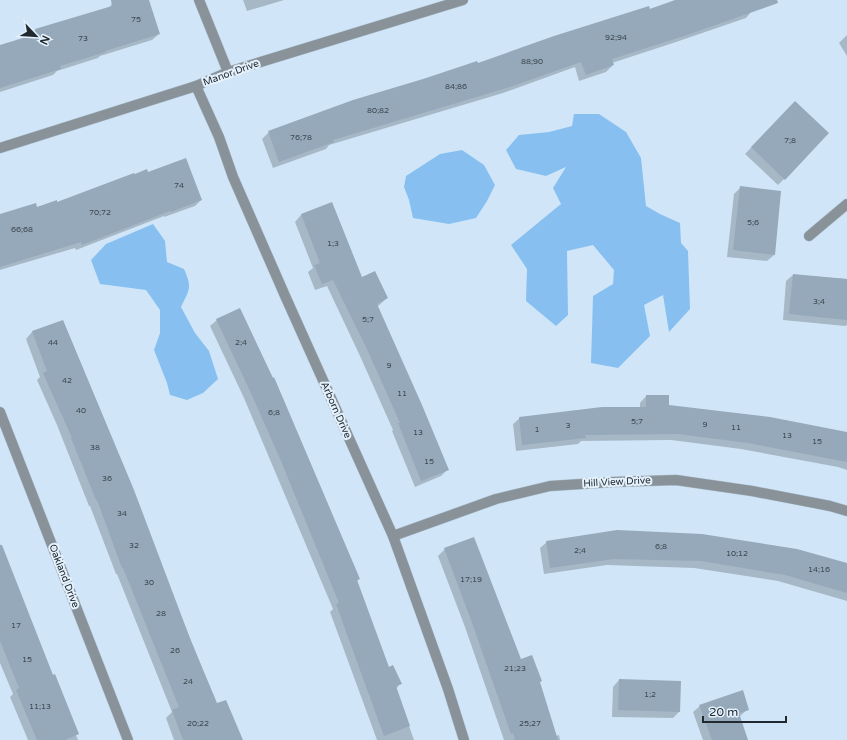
<svg xmlns="http://www.w3.org/2000/svg" width="847" height="740" viewBox="0 0 847 740" font-family="'Varela Round',sans-serif">
<style>
.green{fill:#87c0f0}
.shadow{fill:#0003}
.building{fill:#95a9ba}
.lines{fill:none;stroke-linecap:round;stroke-linejoin:round}
.minor-casing{stroke:#b0c4d4;stroke-width:11}
.minor{stroke:#899299;stroke-width:10}
.labels{text-anchor:middle;dominant-baseline:central;stroke-width:4;stroke-linejoin:round;paint-order:stroke}
.number-label{font-size:8px;fill:#3e4952}
.street-label{font-size:10px;fill:#212930;stroke:#e5f2fd}
</style>
<rect width="100%" height="100%" fill="#d0e6f8"/>
<!-- green -->
<g class="green">
<path d="M 574,114 L 599,114 L 626,132 L 641,158 L 646,206 L 660,214 L 680,223 L 681,243 L 688,251 L 690,309 L 669,332 L 663,295 L 644,305 L 650,336 L 618,368 L 591,363 L 593,296 L 613,284 L 614,270 L 593,245 L 567,251 L 568,315 L 556,326 L 526,301 L 527,269 L 511,245 L 561,204 L 553,188 L 566,167 L 546,176 L 516,169 L 506,150 L 519,135 L 549,132 L 572,126 Z"/>
<path d="M 462,150 L 484,165 L 495,185 L 487,201 L 476,218 L 449,224 L 413,218 L 409,200 L 404,187 L 406,176 L 440,154 Z"/>
<path d="M 153,224 L 165,241 L 167,262 L 184,269 C 192,287 190,289 181,307 L 195,333 L 209,351 L 218,379 L 203,393 L 187,400 L 170,395 L 167,383 L 154,350 L 160,333 L 160,310 L 146,290 L 100,284 L 91,260 L 106,244 Z"/>
</g>
<!-- shadow -->
<g class="shadow">
<path d="M 126,0 L 142,0 L 159,34 L 152,40 L 100,56 L 98,58 L 57,71 L 53,75 L 0,92 L 0,46 L 29,37 L 35,30 L 109,8 L 112,4 Z"/>
<path d="M 243,0 L 284,0 L 247,11 Z"/>
<path d="M 678,0 L 776,0 L 752,11 L 746,18 L 679,41 L 612,63 L 613,65 L 606,72 L 579,81 L 575,67 L 503,93 L 329,145 L 326,149 L 273,168 L 262,139 L 269,132 Z"/>
<path d="M 847,35 L 847,56 L 839,43 Z"/>
<path d="M 795,102 L 784,179 L 778,185 L 745,154 Z"/>
<path d="M 741,187 L 774,255 L 767,261 L 727,257 L 734,194 Z"/>
<path d="M 201,200 L 195,206 L 164,217 L 164,216 L 76,250 L 75,248 L 0,270 L 0,215 L 57,203 Z"/>
<path d="M 332,203 L 362,279 L 387,298 L 377,307 L 447,470 L 441,476 L 415,487 L 392,431 L 393,430 L 360,356 L 327,286 L 315,290 L 308,272 L 313,268 L 295,222 L 301,215 Z"/>
<path d="M 793,275 L 847,279 L 847,325 L 845,326 L 783,320 L 786,281 Z"/>
<path d="M 217,320 L 359,579 L 357,581 L 388,668 L 400,684 L 396,689 L 414,740 L 377,740 L 330,612 L 333,609 L 244,398 L 210,326 Z"/>
<path d="M 62,321 L 217,705 L 242,740 L 174,740 L 166,718 L 172,712 L 117,574 L 116,574 L 90,506 L 89,506 L 57,425 L 37,380 L 40,377 L 26,339 L 32,332 Z"/>
<path d="M 646,396 L 668,406 L 847,433 L 847,470 L 838,467 L 741,449 L 671,440 L 581,441 L 578,444 L 516,451 L 513,424 L 520,418 L 640,408 L 640,403 Z"/>
<path d="M 547,542 L 847,564 L 847,601 L 778,581 L 694,568 L 607,565 L 544,574 L 540,548 Z"/>
<path d="M 0,544 L 52,676 L 78,734 L 76,735 L 78,740 L 28,740 L 10,697 L 13,694 L 0,663 Z"/>
<path d="M 445,549 L 521,660 L 541,681 L 539,683 L 556,736 L 559,735 L 560,740 L 504,740 L 465,627 L 438,556 Z"/>
<path d="M 619,680 L 679,712 L 673,718 L 612,717 L 613,687 Z"/>
<path d="M 700,706 L 748,709 L 739,717 L 747,740 L 703,740 L 693,712 Z"/>
</g>
<!-- building -->
<g class="building">
<path d="M 111,0 L 149,0 L 160,34 L 105,51 L 106,52 L 60,66 L 61,69 L 0,88 L 0,45 L 36,34 L 35,29 L 112,6 Z"/>
<path d="M 675,0 L 777,0 L 778,3 L 687,35 L 612,59 L 614,65 L 586,75 L 581,62 L 510,87 L 333,140 L 334,142 L 279,162 L 268,131 L 353,100 L 423,79 L 477,61 L 478,63 L 554,36 L 649,6 L 650,9 Z"/>
<path d="M 795,101 L 829,133 L 785,180 L 751,147 Z"/>
<path d="M 186,158 L 202,200 L 171,212 L 170,211 L 82,245 L 81,242 L 0,267 L 0,214 L 36,203 L 37,207 L 57,200 L 57,202 L 134,173 L 135,174 L 147,169 L 148,172 Z"/>
<path d="M 740,186 L 781,191 L 775,255 L 733,250 Z"/>
<path d="M 332,202 L 362,277 L 375,271 L 388,298 L 377,304 L 422,405 L 449,470 L 421,481 L 398,423 L 400,423 L 367,349 L 333,280 L 322,284 L 314,265 L 320,263 L 301,214 Z"/>
<path d="M 793,274 L 847,279 L 847,320 L 789,314 Z"/>
<path d="M 240,308 L 273,378 L 274,377 L 360,579 L 357,580 L 389,667 L 393,665 L 402,684 L 396,686 L 410,726 L 384,736 L 336,604 L 339,603 L 281,461 L 250,391 L 216,319 Z"/>
<path d="M 63,320 L 134,490 L 191,641 L 217,703 L 226,700 L 243,740 L 183,740 L 172,710 L 179,707 L 123,568 L 122,568 L 97,500 L 96,500 L 71,438 L 72,438 L 43,373 L 47,371 L 32,331 Z"/>
<path d="M 646,395 L 669,395 L 669,405 L 770,417 L 847,432 L 847,462 L 748,443 L 678,434 L 585,435 L 586,438 L 522,445 L 519,417 L 602,407 L 646,407 Z"/>
<path d="M 617,530 L 702,534 L 797,549 L 847,563 L 847,593 L 785,575 L 701,561 L 614,559 L 550,568 L 546,541 Z"/>
<path d="M 474,537 L 521,659 L 532,655 L 542,681 L 540,682 L 558,740 L 515,740 L 513,733 L 511,734 L 471,620 L 444,548 Z"/>
<path d="M 0,545 L 2,545 L 53,675 L 55,674 L 79,734 L 65,740 L 37,740 L 16,690 L 19,688 L 0,641 Z"/>
<path d="M 619,679 L 681,681 L 680,712 L 618,710 Z"/>
<path d="M 743,690 L 749,710 L 739,713 L 748,740 L 712,740 L 699,705 Z"/>
</g>
<g class="lines">
<defs>
<g id="minor">
<path d="M 199,0 L 228,72"/>
<path d="M 196,86 L 219,137 L 233,177 L 286,298 L 393,536 L 448,689 L 464,740"/>
<path d="M 0,148 L 196,86 L 228,72 L 463,0"/>
<path d="M 809,236 L 847,204"/>
<path d="M 0,412 L 128,740"/>
<path d="M 393,536 L 496,499 L 550,486 L 613,482 L 676,480 L 752,491 L 830,506 L 847,511"/>
</g>
</defs>
<!-- minor casing -->
<use href="#minor" class="minor-casing"/>
<!-- minor -->
<use href="#minor" class="minor"/>
</g>
<g class="labels">
<!-- number labels -->
<g class="number-label">
<text x="136" y="19">75</text>
<text x="616" y="37">92;94</text>
<text x="83" y="38">73</text>
<text x="532" y="61">88;90</text>
<text x="456" y="86">84;86</text>
<text x="378" y="110">80;82</text>
<text x="301" y="137">76;78</text>
<text x="790" y="140">7;8</text>
<text x="179" y="185">74</text>
<text x="100" y="212">70;72</text>
<text x="753" y="222">5;6</text>
<text x="22" y="229">66;68</text>
<text x="333" y="243">1;3</text>
<text x="819" y="301">3;4</text>
<text x="368" y="319">5;7</text>
<text x="53" y="342">44</text>
<text x="241" y="342">2;4</text>
<text x="389" y="365">9</text>
<text x="67" y="380">42</text>
<text x="402" y="393">11</text>
<text x="81" y="410">40</text>
<text x="274" y="412">6;8</text>
<text x="637" y="421">5;7</text>
<text x="705" y="424">9</text>
<text x="568" y="425">3</text>
<text x="736" y="427">11</text>
<text x="537" y="429">1</text>
<text x="418" y="432">13</text>
<text x="787" y="435">13</text>
<text x="817" y="441">15</text>
<text x="95" y="447">38</text>
<text x="429" y="461">15</text>
<text x="107" y="478">36</text>
<text x="122" y="513">34</text>
<text x="134" y="545">32</text>
<text x="661" y="546">6;8</text>
<text x="580" y="550">2;4</text>
<text x="737" y="553">10;12</text>
<text x="819" y="569">14;16</text>
<text x="471" y="579">17;19</text>
<text x="149" y="582">30</text>
<text x="161" y="613">28</text>
<text x="16" y="625">17</text>
<text x="175" y="650">26</text>
<text x="27" y="659">15</text>
<text x="515" y="668">21;23</text>
<text x="188" y="681">24</text>
<text x="650" y="694">1;2</text>
<text x="40" y="706">11;13</text>
<text x="198" y="723">20;22</text>
<text x="530" y="723">25;27</text>
</g>
<!-- street labels -->
<g class="street-label">
<text transform="translate(231 73) rotate(-20)">Manor Drive</text>
<text transform="translate(336 410) rotate(66)">Arborn Drive</text>
<text transform="translate(617 482) rotate(-3)">Hill View Drive</text>
<text transform="translate(64 576) rotate(69)">Oakland Drive</text>
</g>
</g>
<!-- north arrow -->
<g transform="translate(36 36) rotate(115)" stroke="#e5f2fd" stroke-width="3" paint-order="stroke">
<path d="M0-3L7 15L0 10L-7 15Z" fill="#212930"/>
<text y="-6" font-size="11" font-weight="bold" text-anchor="middle" fill="#212930">N</text>
</g>
<!-- scale -->
<path d="M703 716v6h83v-6" fill="none" stroke="#212930" stroke-width="2"/>
<text x="709" y="716" font-size="12" fill="#212930" stroke="#e5f2fd" stroke-width="3" paint-order="stroke">20 m</text>
</svg>
